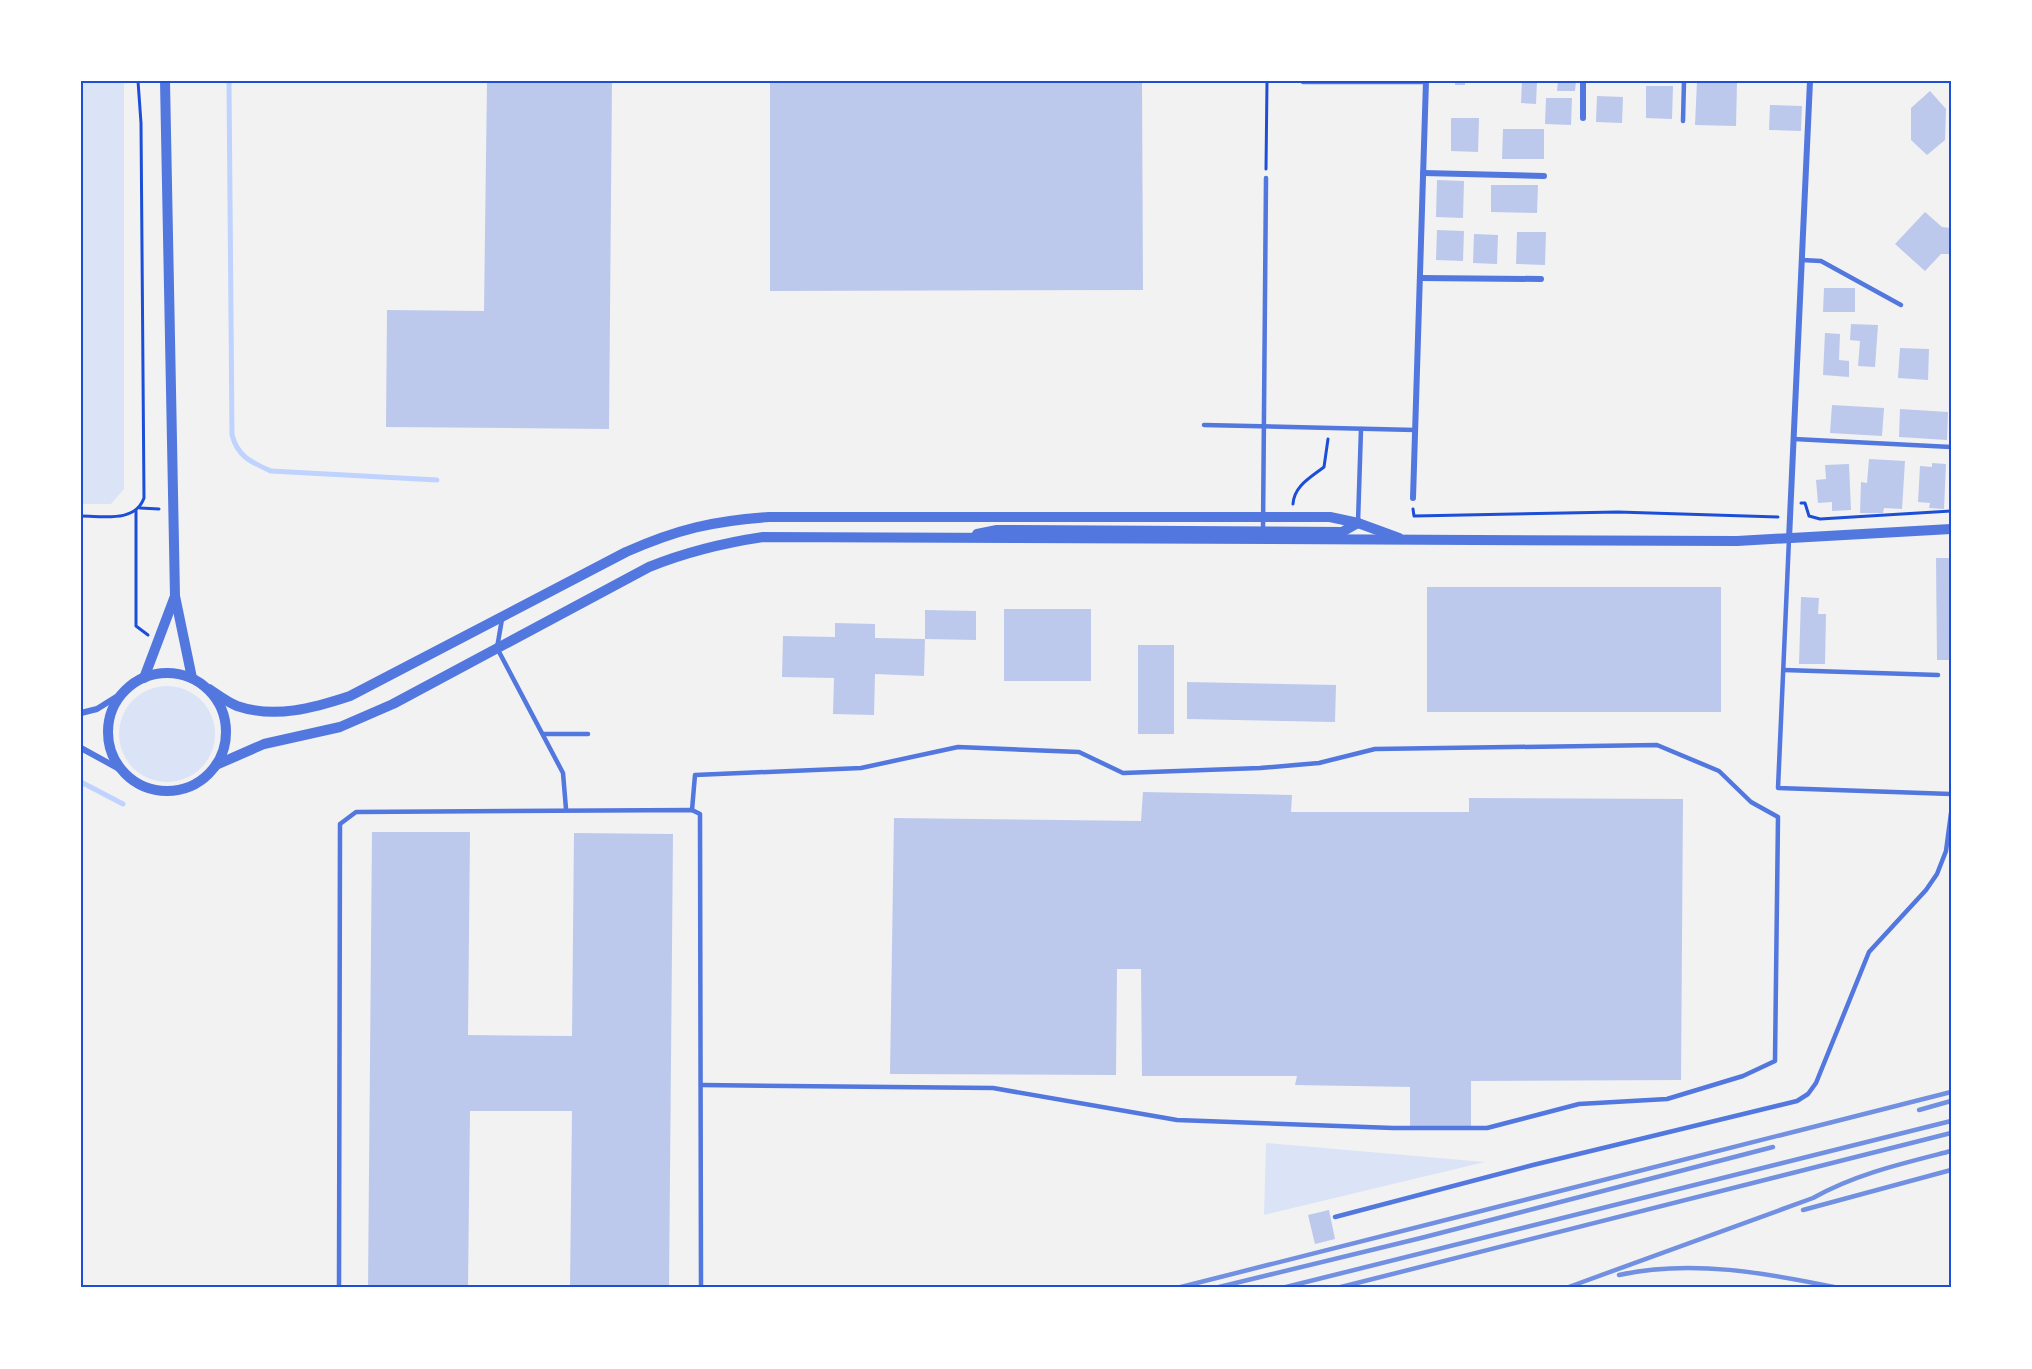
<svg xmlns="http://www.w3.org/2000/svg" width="2032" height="1369" viewBox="0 0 2032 1369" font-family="'Fira Sans',sans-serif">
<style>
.green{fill:#dbe4f7}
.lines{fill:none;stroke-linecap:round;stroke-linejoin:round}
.stream{stroke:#bfd3fe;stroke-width:5}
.building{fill:#bdc9ec}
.path{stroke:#1d4ed8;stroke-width:3}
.service{stroke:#5277de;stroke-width:4.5}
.minor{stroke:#5277de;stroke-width:6}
.tertiary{stroke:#5277de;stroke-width:10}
.rail{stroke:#7290e2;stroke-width:4.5}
.neatline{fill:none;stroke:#1d4ed8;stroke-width:2}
</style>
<rect width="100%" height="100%" fill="#f2f2f2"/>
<!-- green -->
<g class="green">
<path d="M 81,81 L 124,81 L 124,489 L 111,504 L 81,504 Z"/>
<circle cx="167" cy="734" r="48"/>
<path d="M 1266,1143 L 1485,1162 L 1264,1215 Z"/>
</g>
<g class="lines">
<!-- stream -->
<g class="stream">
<path d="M 229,81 L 232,435 C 238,457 251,462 271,471 L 437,480"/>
<path d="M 81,782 L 123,804"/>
</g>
</g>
<!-- building -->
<g class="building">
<path d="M 487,81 L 612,81 L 609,429 L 386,427 L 387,310 L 484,311 Z"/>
<path d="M 770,81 L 1142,81 L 1143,290 L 770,291 Z"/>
<rect x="1455" y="81" width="10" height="4"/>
<path d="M 1522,81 L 1537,81 L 1536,104 L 1521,103 Z"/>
<path d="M 1558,81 L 1576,81 L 1575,91 L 1557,91 Z"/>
<path d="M 1697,81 L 1737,82 L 1736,126 L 1695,125 Z"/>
<path d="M 1646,86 L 1673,86 L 1672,119 L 1646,118 Z"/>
<path d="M 1930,91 L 1946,109 L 1945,140 L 1927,155 L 1911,140 L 1911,108 Z"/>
<path d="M 1597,96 L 1623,97 L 1622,123 L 1596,122 Z"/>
<path d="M 1546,98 L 1572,98 L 1571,125 L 1545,124 Z"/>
<path d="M 1770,105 L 1802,106 L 1801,131 L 1769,130 Z"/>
<path d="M 1451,118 L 1479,118 L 1478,152 L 1451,151 Z"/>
<path d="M 1503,129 L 1544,129 L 1544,159 L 1502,159 Z"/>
<path d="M 1437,180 L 1464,181 L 1463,218 L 1436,217 Z"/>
<path d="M 1491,185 L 1538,185 L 1537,213 L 1491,212 Z"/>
<path d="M 1925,212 L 1942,227 L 1951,228 L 1951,254 L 1941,254 L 1925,271 L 1895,244 Z"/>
<path d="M 1437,230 L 1464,231 L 1463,261 L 1436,260 Z"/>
<path d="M 1517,232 L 1546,232 L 1545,265 L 1516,264 Z"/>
<path d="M 1474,234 L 1498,235 L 1497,264 L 1473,263 Z"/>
<path d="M 1824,288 L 1855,288 L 1855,312 L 1823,312 Z"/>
<path d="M 1851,324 L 1878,325 L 1875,367 L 1858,366 L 1860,341 L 1850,340 Z"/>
<path d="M 1825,333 L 1840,334 L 1839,360 L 1849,361 L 1849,377 L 1823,375 Z"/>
<path d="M 1900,348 L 1929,349 L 1928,380 L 1898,378 Z"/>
<path d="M 1832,405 L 1884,408 L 1882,436 L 1830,433 Z"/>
<path d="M 1900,409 L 1948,412 L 1947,440 L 1899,437 Z"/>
<path d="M 1869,459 L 1905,461 L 1902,509 L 1884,508 L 1883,513 L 1860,513 L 1861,482 L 1867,483 Z"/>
<path d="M 1932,463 L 1946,464 L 1944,509 L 1929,508 L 1930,503 L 1918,502 L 1920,466 L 1932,467 Z"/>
<path d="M 1849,464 L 1851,510 L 1832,511 L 1832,502 L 1818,503 L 1816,480 L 1826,479 L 1825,465 Z"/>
<path d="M 1936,558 L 1951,558 L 1951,660 L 1937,660 Z"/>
<rect x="1427" y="587" width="294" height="125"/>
<path d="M 1801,597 L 1819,598 L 1818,614 L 1826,614 L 1825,664 L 1799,664 Z"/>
<rect x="1004" y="609" width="87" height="72"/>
<path d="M 925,610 L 976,611 L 976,640 L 925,639 Z"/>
<path d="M 835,623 L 875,624 L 875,638 L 925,639 L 924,676 L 875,674 L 874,715 L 833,714 L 834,678 L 782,677 L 783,636 L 835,637 Z"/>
<rect x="1138" y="645" width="36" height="89"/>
<path d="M 1187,682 L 1336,685 L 1335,722 L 1187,719 Z"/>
<path d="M 1143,792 L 1292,795 L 1291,812 L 1469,812 L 1469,798 L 1683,799 L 1681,1080 L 1471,1081 L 1471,1127 L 1410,1126 L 1410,1087 L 1295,1085 L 1297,1076 L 1142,1076 L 1141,969 L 1117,969 L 1116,1075 L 890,1074 L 894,818 L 1141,821 Z"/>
<path d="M 372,832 L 470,832 L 468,1035 L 572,1036 L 574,833 L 673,834 L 669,1288 L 570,1288 L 572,1111 L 470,1111 L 468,1288 L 368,1288 Z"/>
<path d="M 1329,1210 L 1335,1239 L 1315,1244 L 1308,1215 Z"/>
</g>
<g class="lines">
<!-- path -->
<g class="path">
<path d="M 1266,169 L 1267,81"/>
<path d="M 1801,503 L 1805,503 L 1809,516 L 1820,519 L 1951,511"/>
<path d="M 1293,504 C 1294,486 1310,478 1324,467 L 1328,439"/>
<path d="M 140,508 L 159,509"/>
<path d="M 1413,509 L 1414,516 L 1618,512 L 1778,517"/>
<path d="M 136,511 L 136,626 L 148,635"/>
<path d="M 81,516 C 103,516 135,523 144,498 L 141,123 L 138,81"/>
</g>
<!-- service -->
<g class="service">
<path d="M 1303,82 L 1426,82"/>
<path d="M 1683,121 L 1684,81"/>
<path d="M 1802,260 L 1821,261 L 1901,305"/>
<path d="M 1204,425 L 1415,430"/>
<path d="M 1794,439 L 1951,447"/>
<path d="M 1358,522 L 1361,429"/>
<path d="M 1263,531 L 1266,178"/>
<path d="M 1789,539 L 1778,788 L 1951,794"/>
<path d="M 502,619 L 497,648 L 563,773 L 566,809"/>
<path d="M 1784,670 L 1938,675"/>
<path d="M 543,734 L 588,734"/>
<path d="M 692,810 L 695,775 L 861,768 L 958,747 L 1079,752 L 1123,773 L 1260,768 L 1319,763 L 1375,749 L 1657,745 L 1719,771 L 1751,802 L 1778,817 L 1775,1061 L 1743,1076 L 1667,1099 L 1579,1104 L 1487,1128 L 1393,1128 L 1177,1120 L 993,1088 L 701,1085"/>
<path d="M 1335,1217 L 1533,1165 L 1797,1101 L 1808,1094 L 1816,1083 L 1869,952 L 1926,890 L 1937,874 L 1946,851 L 1951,813"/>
<path d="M 339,1288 L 340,824 L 356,812 L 692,810 L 700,814 L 701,1288"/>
</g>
<!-- minor -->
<g class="minor">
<path d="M 1583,118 L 1583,81"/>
<path d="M 1423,173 L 1544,176"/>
<path d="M 1420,278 L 1541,279"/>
<path d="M 1413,498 L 1426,81"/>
<path d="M 1789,539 L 1810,81"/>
<path d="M 81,713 L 97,709 L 121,694"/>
<path d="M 81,748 L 123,771"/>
</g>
<!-- tertiary -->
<g class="tertiary">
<path d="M 165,81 L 175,596 L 192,678"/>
<path d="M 977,534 L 997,530 L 1342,532 L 1358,523"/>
<circle cx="167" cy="732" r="59"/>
<path d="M 144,678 L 175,596"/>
<path d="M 209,689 C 218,695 227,702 237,706 C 275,719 314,708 350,696 L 626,552 C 678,529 713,521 769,517 L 1330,517 L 1358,523 L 1399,538"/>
<path d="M 216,765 L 264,744 L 340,727 L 393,704 L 649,567 C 686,552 723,543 763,537 L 1737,541 L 1951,529"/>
</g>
<!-- rail -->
<g class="rail">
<path d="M 1919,1110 L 1951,1101"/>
<path d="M 1803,1210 L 1951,1170"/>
<path d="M 1619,1275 C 1691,1259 1767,1273 1839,1288"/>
<path d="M 1177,1288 L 1951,1092"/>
<path d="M 1215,1288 L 1421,1238 L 1773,1147"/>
<path d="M 1282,1288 L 1951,1121"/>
<path d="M 1337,1288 L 1951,1133"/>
<path d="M 1566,1288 L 1813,1198 C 1855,1174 1904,1163 1951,1151"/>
</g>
</g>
<!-- border -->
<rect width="2032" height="1369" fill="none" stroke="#ffffff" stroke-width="165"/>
<rect x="82" y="82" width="1868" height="1204" class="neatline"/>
</svg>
